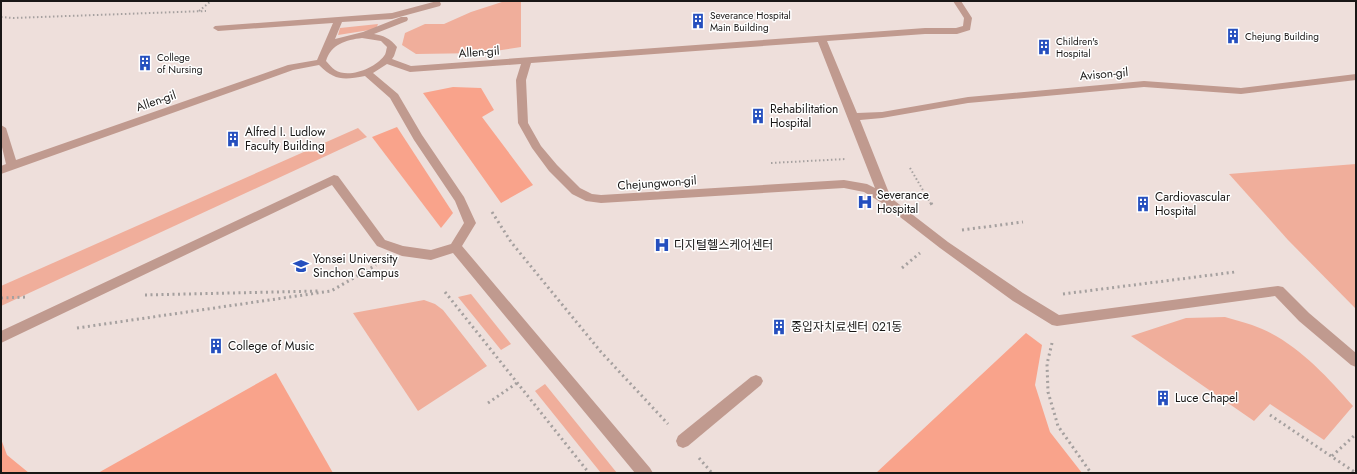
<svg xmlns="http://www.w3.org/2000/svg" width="1357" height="474" viewBox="0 0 1357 474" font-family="Jost,'Noto Sans KR',sans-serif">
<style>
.built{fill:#eedfdb}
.green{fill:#f0ae9b}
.forest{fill:#f9a38b}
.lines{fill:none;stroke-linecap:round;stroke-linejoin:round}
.path-far1{stroke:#a5a09f;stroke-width:2;stroke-dasharray:1.5 2.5;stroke-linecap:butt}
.path{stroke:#a5a09f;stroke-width:3;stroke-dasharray:2 3.5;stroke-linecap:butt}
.service{fill:#c09a8f;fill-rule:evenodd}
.pedestrian{fill:#c09a8f;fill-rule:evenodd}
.labels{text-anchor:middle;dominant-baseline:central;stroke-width:3;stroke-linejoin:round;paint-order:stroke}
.far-poi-label{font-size:10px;fill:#191716;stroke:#fff;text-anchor:start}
.street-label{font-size:12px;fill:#191716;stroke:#fff}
.poi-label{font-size:12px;fill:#191716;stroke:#fff;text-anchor:start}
</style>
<rect width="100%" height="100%" fill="#f5eeec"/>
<!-- built -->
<rect class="built" x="1" y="1" width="1355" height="472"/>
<!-- green -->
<g class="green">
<path d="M 505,1 L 521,1 L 521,47 L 482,53 L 416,54 L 402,45 L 405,33 L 425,24 L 444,24 L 471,12 Z"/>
<path d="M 378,24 L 376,29 L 338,35 L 340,28 Z"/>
<path d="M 358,128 L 367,137 L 1,306 L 1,286 Z"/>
<path d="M 1356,164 L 1356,309 L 1288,240 L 1229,174 Z"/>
<path d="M 471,294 L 511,344 L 501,350 L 458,297 Z"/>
<path d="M 424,300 L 435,304 L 443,310 L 487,366 L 418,411 L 353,313 Z"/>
<path d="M 1225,317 C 1234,320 1244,322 1252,325 C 1293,339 1325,374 1353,406 L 1324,440 L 1270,404 L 1254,421 L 1131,336 L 1186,318 Z"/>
<path d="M 545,384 L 617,473 L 601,473 L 535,391 Z"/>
</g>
<!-- forest -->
<g class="forest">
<path d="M 453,87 L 481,88 L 494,110 L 482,117 L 533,185 L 501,203 L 423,93 Z"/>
<path d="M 397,127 L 453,213 L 441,228 L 372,137 Z"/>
<path d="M 1026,333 L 1042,345 L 1035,385 L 1050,432 L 1082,473 L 876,473 Z"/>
<path d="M 276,373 L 333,473 L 98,473 Z"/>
<path d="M 1,439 L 7,455 L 29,473 L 1,473 Z"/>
</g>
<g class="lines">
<!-- path-far1 -->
<g class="path-far1">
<path d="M 199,11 L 211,1"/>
<path d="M 1,17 L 13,18 L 206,11"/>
<path d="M 771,163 L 846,159"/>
<path d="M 910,168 L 931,204"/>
</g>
<!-- path -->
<g class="path">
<path d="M 931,203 L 933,207"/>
<path d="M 492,212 L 511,242 L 601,352 L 668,424"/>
<path d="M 962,230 L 1023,222"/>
<path d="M 902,268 L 920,253"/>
<path d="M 445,292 L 589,473"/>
<path d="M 1063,294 L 1235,272"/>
<path d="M 145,295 L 320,291"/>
<path d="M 1,298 L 28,297"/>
<path d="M 77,328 L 331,291 L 376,265"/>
<path d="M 1052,343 L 1047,364 L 1048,392 L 1058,426 L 1091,473"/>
<path d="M 488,403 L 517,383"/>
<path d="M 1270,415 L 1356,473"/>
<path d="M 1332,456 L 1356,434"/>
<path d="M 699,458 L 712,473"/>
</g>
<!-- service -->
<path class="service" d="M 437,1 L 440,2 L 441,4 L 440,6 L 392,19 L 342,22 L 335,39 L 363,32 L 401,17 L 407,17 L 408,19 L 407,21 L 374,34 C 384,36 390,38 397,47 L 394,56 L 392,59 L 411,66 L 925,28 L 956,28 L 963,26 L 964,18 L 953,1 L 961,1 L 972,18 L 970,30 L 957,34 L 925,34 L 827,41 L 857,113 L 882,112 L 968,97 L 1144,81 L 1241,88 L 1356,74 L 1356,80 L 1241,94 L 1144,87 L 968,103 L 882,118 L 860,120 L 891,198 L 948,242 L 1023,293 L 1059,315 L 1278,286 L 1283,287 L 1309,313 L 1356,353 L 1356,367 L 1351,365 L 1299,321 L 1275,296 L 1057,326 L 1052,325 L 1013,301 L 940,248 L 882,203 L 864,192 L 844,188 L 601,203 L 586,201 L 572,194 L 549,171 L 532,148 L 518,123 L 516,80 L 521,64 L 410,72 L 387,64 L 373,73 L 398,94 L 422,135 L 464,197 L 476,223 L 462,246 L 650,468 L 653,473 L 635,473 L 453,253 L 431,260 L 402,256 L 377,246 L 332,185 L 1,343 L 1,331 L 334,175 L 338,176 L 385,240 L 403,246 L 431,250 L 451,244 L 464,223 L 455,201 L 414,140 L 390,98 L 365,76 C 344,80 335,81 319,65 L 293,70 L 1,174 L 1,166 L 6,164 L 1,143 L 1,125 L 6,128 L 16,160 L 288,65 L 317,60 L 333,23 L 218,31 L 213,28 L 215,26 L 392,13 ZM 362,38 L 381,41 L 387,47 C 386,50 386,54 384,56 C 375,68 349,79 335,70 C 332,68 329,64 326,61 C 331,44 346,40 362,38 ZM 818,42 L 875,188 L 867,184 L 844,180 L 601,195 L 592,194 L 580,188 L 557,165 L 541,146 L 528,123 L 526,80 L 531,63 Z"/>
<!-- pedestrian -->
<path class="pedestrian" d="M 756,375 L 761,377 L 763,381 L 761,385 L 688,446 L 683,448 L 678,446 L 676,441 L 678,436 L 751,377 Z"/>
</g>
<!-- icons -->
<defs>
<symbol id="building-bare" viewBox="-9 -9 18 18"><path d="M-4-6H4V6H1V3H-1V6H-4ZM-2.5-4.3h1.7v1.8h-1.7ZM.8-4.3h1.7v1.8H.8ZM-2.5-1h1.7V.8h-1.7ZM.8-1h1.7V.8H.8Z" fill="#254fbe" stroke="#fff" stroke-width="2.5" paint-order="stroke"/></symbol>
<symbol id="hospital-bare" viewBox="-9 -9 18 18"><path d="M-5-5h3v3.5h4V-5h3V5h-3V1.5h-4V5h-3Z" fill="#254fbe" stroke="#fff" stroke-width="2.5" paint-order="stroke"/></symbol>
<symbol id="university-bare" viewBox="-9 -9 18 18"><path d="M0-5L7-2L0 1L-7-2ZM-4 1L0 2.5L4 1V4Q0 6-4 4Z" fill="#254fbe" stroke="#fff" stroke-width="2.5" paint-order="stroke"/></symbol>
</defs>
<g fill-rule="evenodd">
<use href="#building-bare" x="687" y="10" width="22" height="22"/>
<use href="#building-bare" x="1222" y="25" width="22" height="22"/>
<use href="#building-bare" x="1033" y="36" width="22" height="22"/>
<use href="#building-bare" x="134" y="52" width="22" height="22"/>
<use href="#building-bare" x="747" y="105" width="22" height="22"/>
<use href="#building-bare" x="222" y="128" width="22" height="22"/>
<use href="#hospital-bare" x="854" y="191" width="22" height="22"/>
<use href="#building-bare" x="1132" y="193" width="22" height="22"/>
<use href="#hospital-bare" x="651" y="234" width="22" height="22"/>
<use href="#university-bare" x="290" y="255" width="22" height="22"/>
<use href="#building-bare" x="768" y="316" width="22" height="22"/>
<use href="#building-bare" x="205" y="335" width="22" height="22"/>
<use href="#building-bare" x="1152" y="387" width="22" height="22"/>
</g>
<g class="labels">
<!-- far-poi labels -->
<g class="far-poi-label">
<text x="710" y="15">Severance Hospital<tspan x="710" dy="12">Main Building</tspan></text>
<text x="1245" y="36">Chejung Building</text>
<text x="1056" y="41">Children's<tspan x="1056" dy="12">Hospital</tspan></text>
<text x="157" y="57">College<tspan x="157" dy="12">of Nursing</tspan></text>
</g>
<!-- street labels -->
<g class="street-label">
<text transform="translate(479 52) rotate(-4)">Allen-gil</text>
<text transform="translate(1104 74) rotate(-5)">Avison-gil</text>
<text transform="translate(156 101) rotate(-19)">Allen-gil</text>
<text transform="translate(657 183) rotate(-4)">Chejungwon-gil</text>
</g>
<!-- poi labels -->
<g class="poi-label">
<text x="770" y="109">Rehabilitation<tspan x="770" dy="14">Hospital</tspan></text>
<text x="245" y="132">Alfred I. Ludlow<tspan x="245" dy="14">Faculty Building</tspan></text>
<text x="877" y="195">Severance<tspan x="877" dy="14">Hospital</tspan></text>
<text x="1155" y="197">Cardiovascular<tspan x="1155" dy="14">Hospital</tspan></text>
<text x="674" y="245">디지털헬스케어센터</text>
<text x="313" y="259">Yonsei University<tspan x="313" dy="14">Sinchon Campus</tspan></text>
<text x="791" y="327">중입자치료센터 021동</text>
<text x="228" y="346">College of Music</text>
<text x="1175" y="398">Luce Chapel</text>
</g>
</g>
<!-- border -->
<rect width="1357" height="474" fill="none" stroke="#191716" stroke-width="4"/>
</svg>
